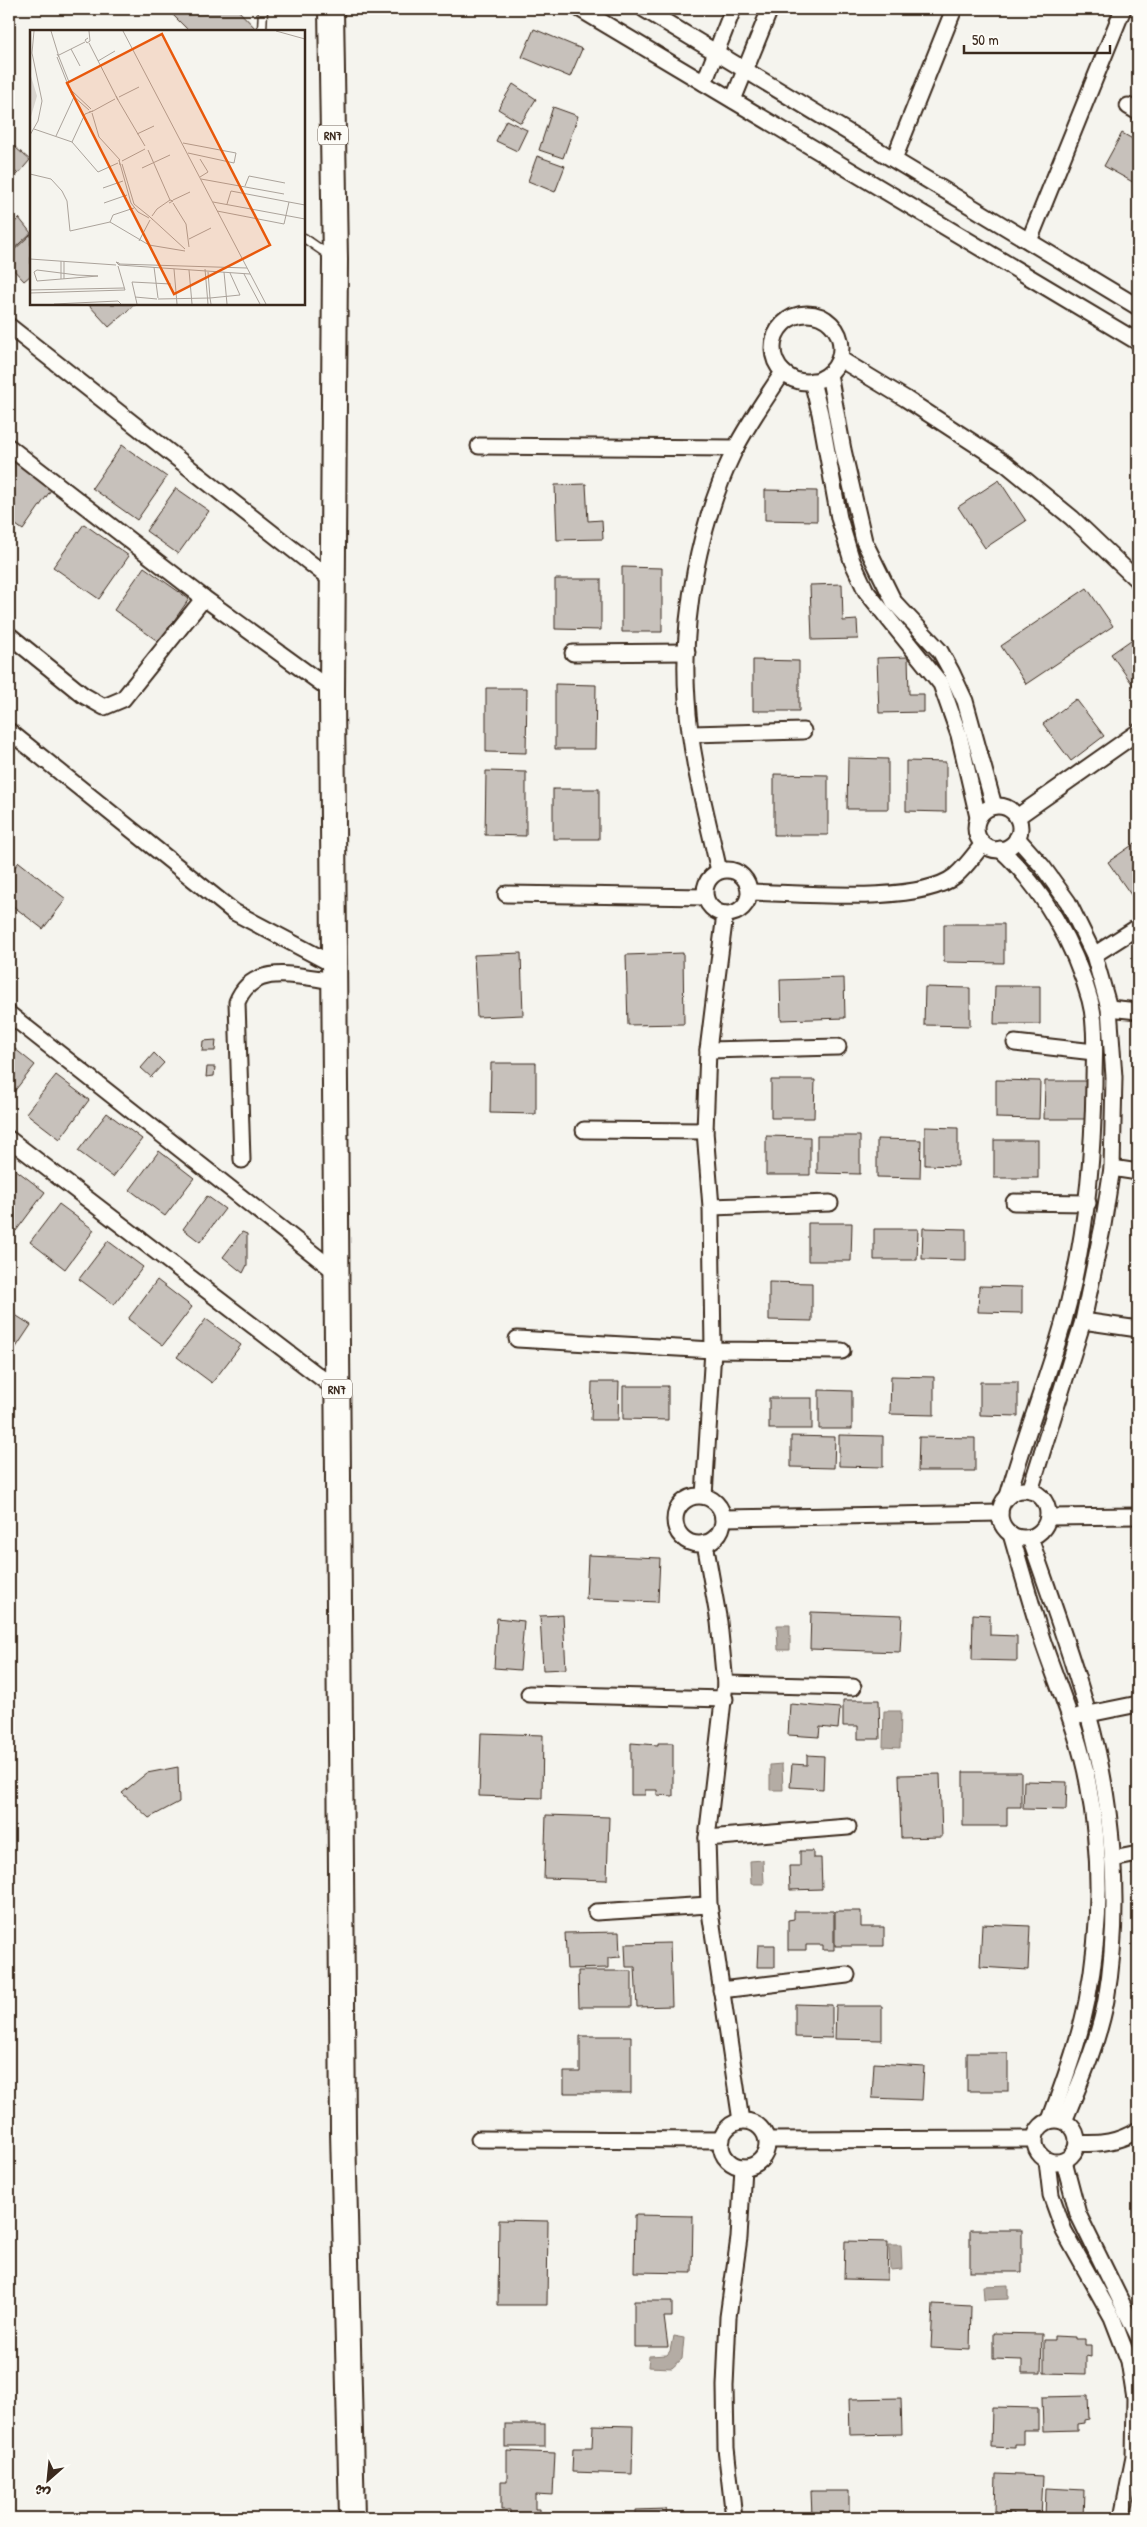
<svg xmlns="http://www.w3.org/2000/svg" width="1147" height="2527" viewBox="0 0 1147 2527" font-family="'Patrick Hand','Playpen Sans Arabic',sans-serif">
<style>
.water{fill:#b4aca4;stroke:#84786e}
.building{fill:#c7c1bb;stroke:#3b2a1e}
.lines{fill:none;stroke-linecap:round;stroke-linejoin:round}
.service-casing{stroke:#3b2a1e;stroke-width:11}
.minor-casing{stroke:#3b2a1e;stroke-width:19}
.primary-casing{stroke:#3b2a1e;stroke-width:28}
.service{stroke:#fdfcf7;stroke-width:8}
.minor{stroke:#fdfcf7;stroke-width:15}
.primary{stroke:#fdfcf7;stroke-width:24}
.labels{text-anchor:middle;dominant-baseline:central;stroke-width:4;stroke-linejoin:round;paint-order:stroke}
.shield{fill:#fdfcf7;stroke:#75695f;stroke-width:1}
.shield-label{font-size:12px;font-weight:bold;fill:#3b2a1e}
.inset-road{fill:none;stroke:#aba39b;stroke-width:1}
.view{fill:#e8590c;fill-opacity:0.15;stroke:#e8590c;stroke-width:2.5}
.inset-edge{fill:none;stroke:#3b2a1e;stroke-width:2.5}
</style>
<rect width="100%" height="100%" fill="#f5f4ee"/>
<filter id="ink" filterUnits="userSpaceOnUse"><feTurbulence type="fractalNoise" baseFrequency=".02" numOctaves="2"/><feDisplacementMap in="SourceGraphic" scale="10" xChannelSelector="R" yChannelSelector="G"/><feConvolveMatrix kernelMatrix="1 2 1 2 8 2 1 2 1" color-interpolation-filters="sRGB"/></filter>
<g filter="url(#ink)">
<!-- water -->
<g class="water">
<path d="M 777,1625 L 790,1625 L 790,1650 L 778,1650 Z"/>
<path d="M 884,1711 L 901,1711 L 900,1748 L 883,1747 Z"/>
<path d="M 782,1764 L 783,1790 L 770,1790 L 770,1765 Z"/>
<path d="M 763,1860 L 764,1884 L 751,1884 L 750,1861 Z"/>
<path d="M 889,2245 L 901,2245 L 902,2269 L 890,2270 Z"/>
<path d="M 1008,2285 L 1008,2299 L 984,2300 L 983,2286 Z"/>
<path d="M 673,2336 L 684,2338 L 682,2359 L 672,2368 L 648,2367 L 649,2356 L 667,2355 L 670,2351 Z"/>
</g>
<!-- building -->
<g class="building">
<path d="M 180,9 L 237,9 L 258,31 L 189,31 L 173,15 Z"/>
<path d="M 534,29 L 582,49 L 570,77 L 522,57 Z"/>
<path d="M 513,84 L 536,99 L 521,123 L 498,109 Z"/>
<path d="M 553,107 L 578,116 L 563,158 L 539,150 Z"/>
<path d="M 506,120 L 527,130 L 517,151 L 496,141 Z"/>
<path d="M 1122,133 L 1138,142 L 1138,185 L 1104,166 Z"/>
<path d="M 9,142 L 30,160 L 18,174 L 9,166 Z"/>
<path d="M 537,156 L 565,166 L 555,192 L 528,181 Z"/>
<path d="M 9,168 L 17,175 L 9,185 Z"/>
<path d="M 19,218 L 31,233 L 9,253 L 9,228 Z"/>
<path d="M 31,234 L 31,275 L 24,281 L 9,265 L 9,255 Z"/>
<path d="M 88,304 L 135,304 L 109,327 Z"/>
<path d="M 122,445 L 167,477 L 137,520 L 92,488 Z"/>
<path d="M 9,456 L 53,487 L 23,530 L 9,520 Z"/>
<path d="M 999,480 L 1026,521 L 985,548 L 958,507 Z"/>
<path d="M 586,484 L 588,521 L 602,520 L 603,539 L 557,540 L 555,485 Z"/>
<path d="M 176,488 L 209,511 L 178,554 L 146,531 Z"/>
<path d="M 765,490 L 817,491 L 817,521 L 765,520 Z"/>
<path d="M 84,524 L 129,556 L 99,599 L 53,567 Z"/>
<path d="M 144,567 L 189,599 L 159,642 L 114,610 Z"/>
<path d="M 622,567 L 662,568 L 662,632 L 622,632 Z"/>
<path d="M 555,579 L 601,579 L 601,630 L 555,629 Z"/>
<path d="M 842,584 L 843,621 L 857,620 L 858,639 L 812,640 L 810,585 Z"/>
<path d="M 1087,588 L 1113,626 L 1026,684 L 1001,646 Z"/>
<path d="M 1138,635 L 1138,692 L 1111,654 Z"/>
<path d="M 908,657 L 909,694 L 924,694 L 924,712 L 879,713 L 877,658 Z"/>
<path d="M 753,660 L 799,661 L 799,711 L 753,711 Z"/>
<path d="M 555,684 L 596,685 L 595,749 L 555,749 Z"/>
<path d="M 486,688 L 527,688 L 526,753 L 486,752 Z"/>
<path d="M 1076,699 L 1104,736 L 1071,761 L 1043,724 Z"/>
<path d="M 848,758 L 888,759 L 888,809 L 847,809 Z"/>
<path d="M 906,761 L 946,762 L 946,812 L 906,811 Z"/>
<path d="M 486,771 L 526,772 L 526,836 L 485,835 Z"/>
<path d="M 774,774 L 828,775 L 828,835 L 774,835 Z"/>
<rect x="553" y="789" width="46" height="50"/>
<path d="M 1138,841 L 1138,901 L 1136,902 L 1108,862 Z"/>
<path d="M 19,862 L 66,899 L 43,929 L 9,903 L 9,874 Z"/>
<path d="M 944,924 L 1004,924 L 1004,963 L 944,962 Z"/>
<path d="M 521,953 L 523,1015 L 477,1017 L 474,955 Z"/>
<path d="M 683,953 L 684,1024 L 628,1025 L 626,955 Z"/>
<path d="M 844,978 L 845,1018 L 781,1020 L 780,980 Z"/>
<path d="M 995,986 L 1040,986 L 1040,1024 L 994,1024 Z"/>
<path d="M 925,987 L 970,988 L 970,1026 L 924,1025 Z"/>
<path d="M 216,1040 L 215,1051 L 202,1051 L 203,1041 Z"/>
<path d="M 9,1044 L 35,1065 L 9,1098 Z"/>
<path d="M 154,1053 L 164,1063 L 151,1077 L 141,1068 Z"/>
<path d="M 491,1063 L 536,1063 L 536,1114 L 490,1113 Z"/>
<path d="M 207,1067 L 215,1067 L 214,1076 L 206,1077 Z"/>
<path d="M 56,1075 L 89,1100 L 60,1139 L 26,1113 Z"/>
<path d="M 771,1080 L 815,1080 L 814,1118 L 771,1118 Z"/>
<path d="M 996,1080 L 1040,1081 L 1039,1119 L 996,1118 Z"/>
<path d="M 1045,1081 L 1088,1081 L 1088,1119 L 1044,1119 Z"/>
<path d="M 107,1113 L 142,1139 L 113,1177 L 78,1151 Z"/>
<path d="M 925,1127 L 958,1128 L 958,1166 L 925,1165 Z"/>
<path d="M 766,1136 L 810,1137 L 810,1175 L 766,1175 Z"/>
<path d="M 817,1136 L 860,1136 L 860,1174 L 817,1173 Z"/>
<path d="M 877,1139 L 921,1140 L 920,1178 L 877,1177 Z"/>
<rect x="994" y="1140" width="44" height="38"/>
<path d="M 159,1151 L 194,1178 L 165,1216 L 130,1190 Z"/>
<path d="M 11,1166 L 45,1192 L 16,1231 L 9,1225 Z"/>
<path d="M 207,1196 L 225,1209 L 200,1242 L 183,1229 Z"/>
<path d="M 59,1204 L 94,1230 L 65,1269 L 30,1242 Z"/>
<path d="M 808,1223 L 852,1223 L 851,1261 L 808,1261 Z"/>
<path d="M 923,1228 L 966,1229 L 966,1260 L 922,1259 Z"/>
<path d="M 874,1229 L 918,1229 L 917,1260 L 874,1260 Z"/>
<path d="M 242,1232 L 247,1234 L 247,1265 L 243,1273 L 223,1257 Z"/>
<path d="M 108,1241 L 143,1267 L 114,1305 L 79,1279 Z"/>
<path d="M 157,1280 L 192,1307 L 163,1345 L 128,1319 Z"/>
<path d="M 769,1282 L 812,1283 L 812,1321 L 769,1320 Z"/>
<path d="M 979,1286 L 1022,1287 L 1022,1313 L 978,1312 Z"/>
<path d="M 9,1311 L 31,1325 L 9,1358 Z"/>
<path d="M 206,1319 L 241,1345 L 212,1383 L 177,1357 Z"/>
<path d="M 891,1376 L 934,1377 L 934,1415 L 890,1414 Z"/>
<path d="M 592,1382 L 619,1382 L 618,1420 L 591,1420 Z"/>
<path d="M 980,1382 L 1018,1382 L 1018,1416 L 980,1415 Z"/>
<path d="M 623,1386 L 668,1386 L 668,1420 L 623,1419 Z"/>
<path d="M 819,1390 L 852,1391 L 852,1429 L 819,1429 Z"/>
<rect x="769" y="1398" width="43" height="31"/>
<path d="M 839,1435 L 883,1436 L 883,1467 L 839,1466 Z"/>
<path d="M 791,1436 L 835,1437 L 834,1468 L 791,1467 Z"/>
<path d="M 919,1437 L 975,1438 L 975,1471 L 918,1471 Z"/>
<path d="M 588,1555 L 660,1558 L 658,1602 L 586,1599 Z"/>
<path d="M 811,1612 L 902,1615 L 900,1652 L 810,1649 Z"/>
<path d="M 973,1614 L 990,1615 L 990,1635 L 1017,1636 L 1017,1661 L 972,1660 Z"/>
<path d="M 563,1615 L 566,1669 L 543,1670 L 540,1616 Z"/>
<path d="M 497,1618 L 524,1621 L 520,1670 L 494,1668 Z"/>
<path d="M 843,1700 L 879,1700 L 880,1739 L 858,1739 L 858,1726 L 843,1726 Z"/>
<path d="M 790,1704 L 840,1708 L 838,1729 L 820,1727 L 819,1737 L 788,1735 Z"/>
<path d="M 481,1733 L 543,1735 L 542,1798 L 479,1796 Z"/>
<path d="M 631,1743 L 658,1745 L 658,1743 L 673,1743 L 673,1796 L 657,1795 L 657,1790 L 645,1790 L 645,1795 L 631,1795 Z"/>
<path d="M 807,1755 L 824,1756 L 823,1789 L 790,1787 L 792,1764 L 807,1765 Z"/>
<path d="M 178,1767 L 179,1802 L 149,1818 L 122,1793 L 147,1773 Z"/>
<path d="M 963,1772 L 1021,1772 L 1021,1807 L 1007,1807 L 1007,1826 L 963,1826 Z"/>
<path d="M 940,1774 L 942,1837 L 901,1838 L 899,1775 Z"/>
<path d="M 1024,1781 L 1067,1782 L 1066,1810 L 1023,1809 Z"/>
<path d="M 546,1815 L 609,1817 L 607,1880 L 544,1878 Z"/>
<path d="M 800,1851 L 813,1851 L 813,1858 L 821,1858 L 822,1889 L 790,1890 L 789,1866 L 800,1866 Z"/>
<path d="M 794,1911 L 834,1911 L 834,1950 L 823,1950 L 823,1945 L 806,1945 L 806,1950 L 788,1950 L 788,1920 L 794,1919 Z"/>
<path d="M 835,1911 L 861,1911 L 861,1927 L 884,1927 L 884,1946 L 835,1946 Z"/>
<path d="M 982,1924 L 1030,1926 L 1028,1970 L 980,1967 Z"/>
<path d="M 619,1932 L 620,1957 L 608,1958 L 608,1968 L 567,1969 L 565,1933 Z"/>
<path d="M 670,1943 L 672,2006 L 637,2007 L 635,1967 L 626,1967 L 625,1944 Z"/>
<path d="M 758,1945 L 775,1945 L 775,1967 L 757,1967 Z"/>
<path d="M 578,1971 L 632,1971 L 632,2007 L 579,2007 Z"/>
<path d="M 795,2004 L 832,2005 L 832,2038 L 795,2037 Z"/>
<path d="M 836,2006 L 882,2006 L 882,2040 L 835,2039 Z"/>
<path d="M 580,2036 L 631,2036 L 631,2093 L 564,2093 L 564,2072 L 580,2072 Z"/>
<rect x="967" y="2053" width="41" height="38"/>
<path d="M 874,2063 L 924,2066 L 922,2100 L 872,2098 Z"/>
<path d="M 635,2215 L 693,2216 L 692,2273 L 634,2272 Z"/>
<path d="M 499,2220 L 548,2221 L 547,2305 L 498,2305 Z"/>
<rect x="970" y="2230" width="52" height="42"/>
<path d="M 845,2241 L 888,2242 L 887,2280 L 844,2279 Z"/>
<path d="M 634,2301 L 672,2301 L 672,2317 L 664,2317 L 668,2347 L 634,2347 Z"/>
<path d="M 933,2304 L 971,2306 L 970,2350 L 931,2348 Z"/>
<path d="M 993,2333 L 1042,2334 L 1041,2373 L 1022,2373 L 1022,2360 L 993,2359 Z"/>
<path d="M 1054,2336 L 1075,2337 L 1075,2339 L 1085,2339 L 1085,2345 L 1091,2345 L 1091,2357 L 1086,2356 L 1086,2374 L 1044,2373 L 1044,2340 L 1054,2340 Z"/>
<path d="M 1088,2396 L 1089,2419 L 1084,2420 L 1084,2423 L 1077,2424 L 1077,2430 L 1043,2431 L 1042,2397 Z"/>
<path d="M 901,2398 L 902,2434 L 850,2435 L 849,2399 Z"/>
<path d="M 992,2407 L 1038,2408 L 1038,2430 L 1023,2430 L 1023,2445 L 1015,2445 L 1015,2448 L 991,2447 Z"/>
<rect x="505" y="2424" width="40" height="23"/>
<path d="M 593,2425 L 633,2426 L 632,2474 L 572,2472 L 573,2448 L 592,2448 Z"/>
<path d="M 507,2451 L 555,2453 L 553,2495 L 535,2494 L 535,2509 L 540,2509 L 540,2518 L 510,2518 L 510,2510 L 501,2510 L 501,2481 L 507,2481 Z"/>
<path d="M 996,2474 L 1043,2476 L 1041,2518 L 1013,2518 L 1014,2513 L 995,2512 Z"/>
<path d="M 1046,2488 L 1084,2490 L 1083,2518 L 1045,2518 Z"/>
<path d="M 811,2491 L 849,2491 L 849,2518 L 812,2517 Z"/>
<path d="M 666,2509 L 667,2518 L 636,2518 L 636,2510 Z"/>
</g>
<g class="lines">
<defs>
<g id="service">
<path d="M 262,31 L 263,9"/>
<path d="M 304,238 L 330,256"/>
</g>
<g id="minor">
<path d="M 580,9 L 1138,342"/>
<path d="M 644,9 L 1138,307"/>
<path d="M 704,83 L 733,9"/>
<path d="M 733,100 L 770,9"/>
<path d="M 1128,106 L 1138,112"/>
<path d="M 894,159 L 954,9"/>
<path d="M 1029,241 L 1123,9"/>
<circle cx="807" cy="348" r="34"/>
<path d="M 9,326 L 333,581"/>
<path d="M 840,359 L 906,399 L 1006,464 L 1072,518 L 1138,581"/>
<path d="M 829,374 L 843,450 L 864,541 L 894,602 L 940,651 L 951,671 L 965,701 L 994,806"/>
<path d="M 812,381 L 820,413 L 839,518 L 852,561 L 866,591 L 941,684 L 959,735 L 978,817"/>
<path d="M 479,446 L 736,448"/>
<path d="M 9,447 L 204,598 L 332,691"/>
<path d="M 9,635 L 83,695 L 104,707 L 123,699 L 204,598"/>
<path d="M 573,653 L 687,652"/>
<path d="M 9,731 L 234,912 L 334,965"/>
<path d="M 691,734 L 803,731"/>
<circle cx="998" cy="828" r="22"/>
<path d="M 1017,817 L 1138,732"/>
<path d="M 1017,838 L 1042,866 L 1068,902 L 1094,955 L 1109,1008 L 1114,1077 L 1112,1168 L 1103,1225 L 1083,1321 L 1030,1491"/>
<path d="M 1000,849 C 1042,887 1075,945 1090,1000 C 1097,1026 1094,1057 1094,1083 C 1093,1170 1084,1257 1058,1341 C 1042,1393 1023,1443 1008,1496"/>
<circle cx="727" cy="892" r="22"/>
<path d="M 719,871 C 707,816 690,756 687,700 C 681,616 699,524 735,449 C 749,422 767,397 783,372"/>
<path d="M 750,892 C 798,893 919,905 955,876 C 966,867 974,855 983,844"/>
<path d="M 506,894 L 705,897"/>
<path d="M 1094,955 L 1138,927"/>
<path d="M 1109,1008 L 1138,1011"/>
<path d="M 9,1014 L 336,1272"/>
<path d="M 1015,1043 L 1094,1052"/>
<path d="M 708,1050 L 838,1047"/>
<path d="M 584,1130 L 705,1131"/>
<path d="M 9,1139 L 337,1390"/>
<path d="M 242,1160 L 237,1002 C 253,961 300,977 334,981"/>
<path d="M 1112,1168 L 1138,1172"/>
<path d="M 1014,1202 L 1088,1203"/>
<path d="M 711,1207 L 830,1203"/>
<path d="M 1083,1321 L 1138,1329"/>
<path d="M 517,1339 L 713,1350 L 842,1351"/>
<circle cx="1024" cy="1514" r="24"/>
<path d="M 704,1496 L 713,1350 L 711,1207 L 705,1131 L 708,1050 L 725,914"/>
<circle cx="699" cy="1520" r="24"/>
<path d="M 1048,1517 L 1138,1516"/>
<path d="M 723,1518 L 1000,1513"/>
<path d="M 1011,1534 C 1021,1569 1031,1604 1042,1639 C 1058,1687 1079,1733 1088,1783 C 1102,1855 1101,1929 1087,2001 C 1079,2042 1064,2081 1050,2120"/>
<path d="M 1030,1538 C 1050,1596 1072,1655 1088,1714 C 1113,1803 1122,1908 1106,2000 C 1099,2040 1080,2083 1064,2121"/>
<path d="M 705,1543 L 719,1622 L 725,1684 L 707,1838 L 709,1905 L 741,2121"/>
<path d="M 725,1684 L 853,1687"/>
<path d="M 529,1694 L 725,1699"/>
<path d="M 1079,1716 L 1138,1704"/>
<path d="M 707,1838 L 848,1827"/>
<path d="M 1113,1859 L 1138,1854"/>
<path d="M 596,1912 L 709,1905"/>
<path d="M 721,1990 L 847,1975"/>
<circle cx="1056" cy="2141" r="21"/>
<circle cx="744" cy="2144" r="23"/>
<path d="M 479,2139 L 722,2140"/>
<path d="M 767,2140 L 1034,2139"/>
<path d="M 1077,2143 C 1100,2145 1119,2142 1138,2130"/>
<path d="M 1047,2161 L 1051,2195 L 1064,2231 L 1112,2317 L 1129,2361 L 1135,2399 L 1134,2457 L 1122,2518"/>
<path d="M 1064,2161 L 1078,2214 L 1138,2336"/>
<path d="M 734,2518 L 726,2448 L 725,2386 L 728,2317 L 739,2238 L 743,2167"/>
</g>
<path id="primary" d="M 331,9 L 335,260 L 332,691 L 343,2131 L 352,2518"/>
</defs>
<!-- service casing -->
<use href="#service" class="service-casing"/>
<!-- minor casing -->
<use href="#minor" class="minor-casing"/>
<!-- primary casing -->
<use href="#primary" class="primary-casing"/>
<!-- service -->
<use href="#service" class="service"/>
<!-- minor -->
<use href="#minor" class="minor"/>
<!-- primary -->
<use href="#primary" class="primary"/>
</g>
</g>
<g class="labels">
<!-- shield labels -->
<g class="shield">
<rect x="318" y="125.5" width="30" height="19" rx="4"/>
<rect x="322" y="1379.5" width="30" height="19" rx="4"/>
</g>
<g class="shield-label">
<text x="333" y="135">RN7</text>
<text x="337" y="1389">RN7</text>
</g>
</g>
<!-- overview -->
<g transform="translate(30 30)">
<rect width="275" height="275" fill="#f5f4ee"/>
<path d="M 0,43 L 7,66 L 0,90 Z" fill="#dad6d0"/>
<path class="inset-road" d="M 21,1 L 29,27 L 27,24M 93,1 L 236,274M 246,1 L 275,9M 58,8 L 55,10 L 57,13 L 60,11 L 59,1M 59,13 L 88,70 L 86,66M 41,19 L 50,36M 29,25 L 55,12M 27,27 L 42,65 L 59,80M 29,27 L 39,52M 68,31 L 85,21M 42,61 L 61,79M 89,67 L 109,57M 88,70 L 115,116M 63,81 L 85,69M 62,83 L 69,107 L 90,130M 4,99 L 42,112 L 68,142 L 88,133M 107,104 L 124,96M 0,105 L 8,91 L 12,71 L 2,23 L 4,1M 26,106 L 44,67M 42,112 L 55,84 L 63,81 L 59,82M 153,113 L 206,123 L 204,133 L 158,123M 118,120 L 140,170M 92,131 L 115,119M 92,134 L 104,174 L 120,187M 90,135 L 89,130 L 101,173 L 108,182 L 119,188M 112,138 L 140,125M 0,144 L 21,149 L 32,161 L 37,171 L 40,201 L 80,192 L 119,215 L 155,221M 170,147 L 178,142 L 170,129M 171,149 L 254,164M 215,156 L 219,146 L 255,153M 73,158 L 93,151M 143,170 L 160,162M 183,172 L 275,189M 259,172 L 275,175M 74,173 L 97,165M 143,173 L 156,194 L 159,217M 187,181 L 254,194 L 259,172 L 201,161 L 197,174M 122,186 L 127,179 L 140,170 L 143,171 L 139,173M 123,190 L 120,187 L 155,219M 80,192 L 83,185 L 104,178M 159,209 L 181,198M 109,211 L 120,190M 0,229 L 86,235M 31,231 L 31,249M 34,231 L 34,249M 89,234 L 217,238M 89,235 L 86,232 L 89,233 L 89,235 L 220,244M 124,237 L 128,268M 144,239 L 147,274M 175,239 L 178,274M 7,240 L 47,245 L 68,246 L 7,251 L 4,242 ZM 159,240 L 162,274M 194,242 L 197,274M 214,244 L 230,274M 0,260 L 94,258M 0,263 L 95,260 L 88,236M 105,267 L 127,269M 128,269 L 180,268 L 178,242M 24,274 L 88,271 L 91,274M 107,274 L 102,252 L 141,254M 181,274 L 180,268 L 210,265 L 200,243"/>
<path class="view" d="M 132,4 L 240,215 L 144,264 L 37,53 Z"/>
<rect width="275" height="275" class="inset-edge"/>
</g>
<!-- margin -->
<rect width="1147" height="2527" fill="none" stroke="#fdfcf7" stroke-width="30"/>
<rect x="15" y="15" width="1117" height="2497" fill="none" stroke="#3b2a1e" stroke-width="2" filter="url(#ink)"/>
<!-- north arrow -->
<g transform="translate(48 2480) rotate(207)" stroke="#fdfcf7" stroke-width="4" paint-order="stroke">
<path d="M0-4L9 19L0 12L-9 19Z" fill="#3b2a1e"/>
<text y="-8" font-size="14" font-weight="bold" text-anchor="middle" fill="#3b2a1e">ش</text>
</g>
<!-- scale -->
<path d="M964 45v8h146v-8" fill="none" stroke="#3b2a1e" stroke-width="2.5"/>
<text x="972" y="45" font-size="15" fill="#3b2a1e" stroke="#fdfcf7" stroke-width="4" paint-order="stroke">50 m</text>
</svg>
